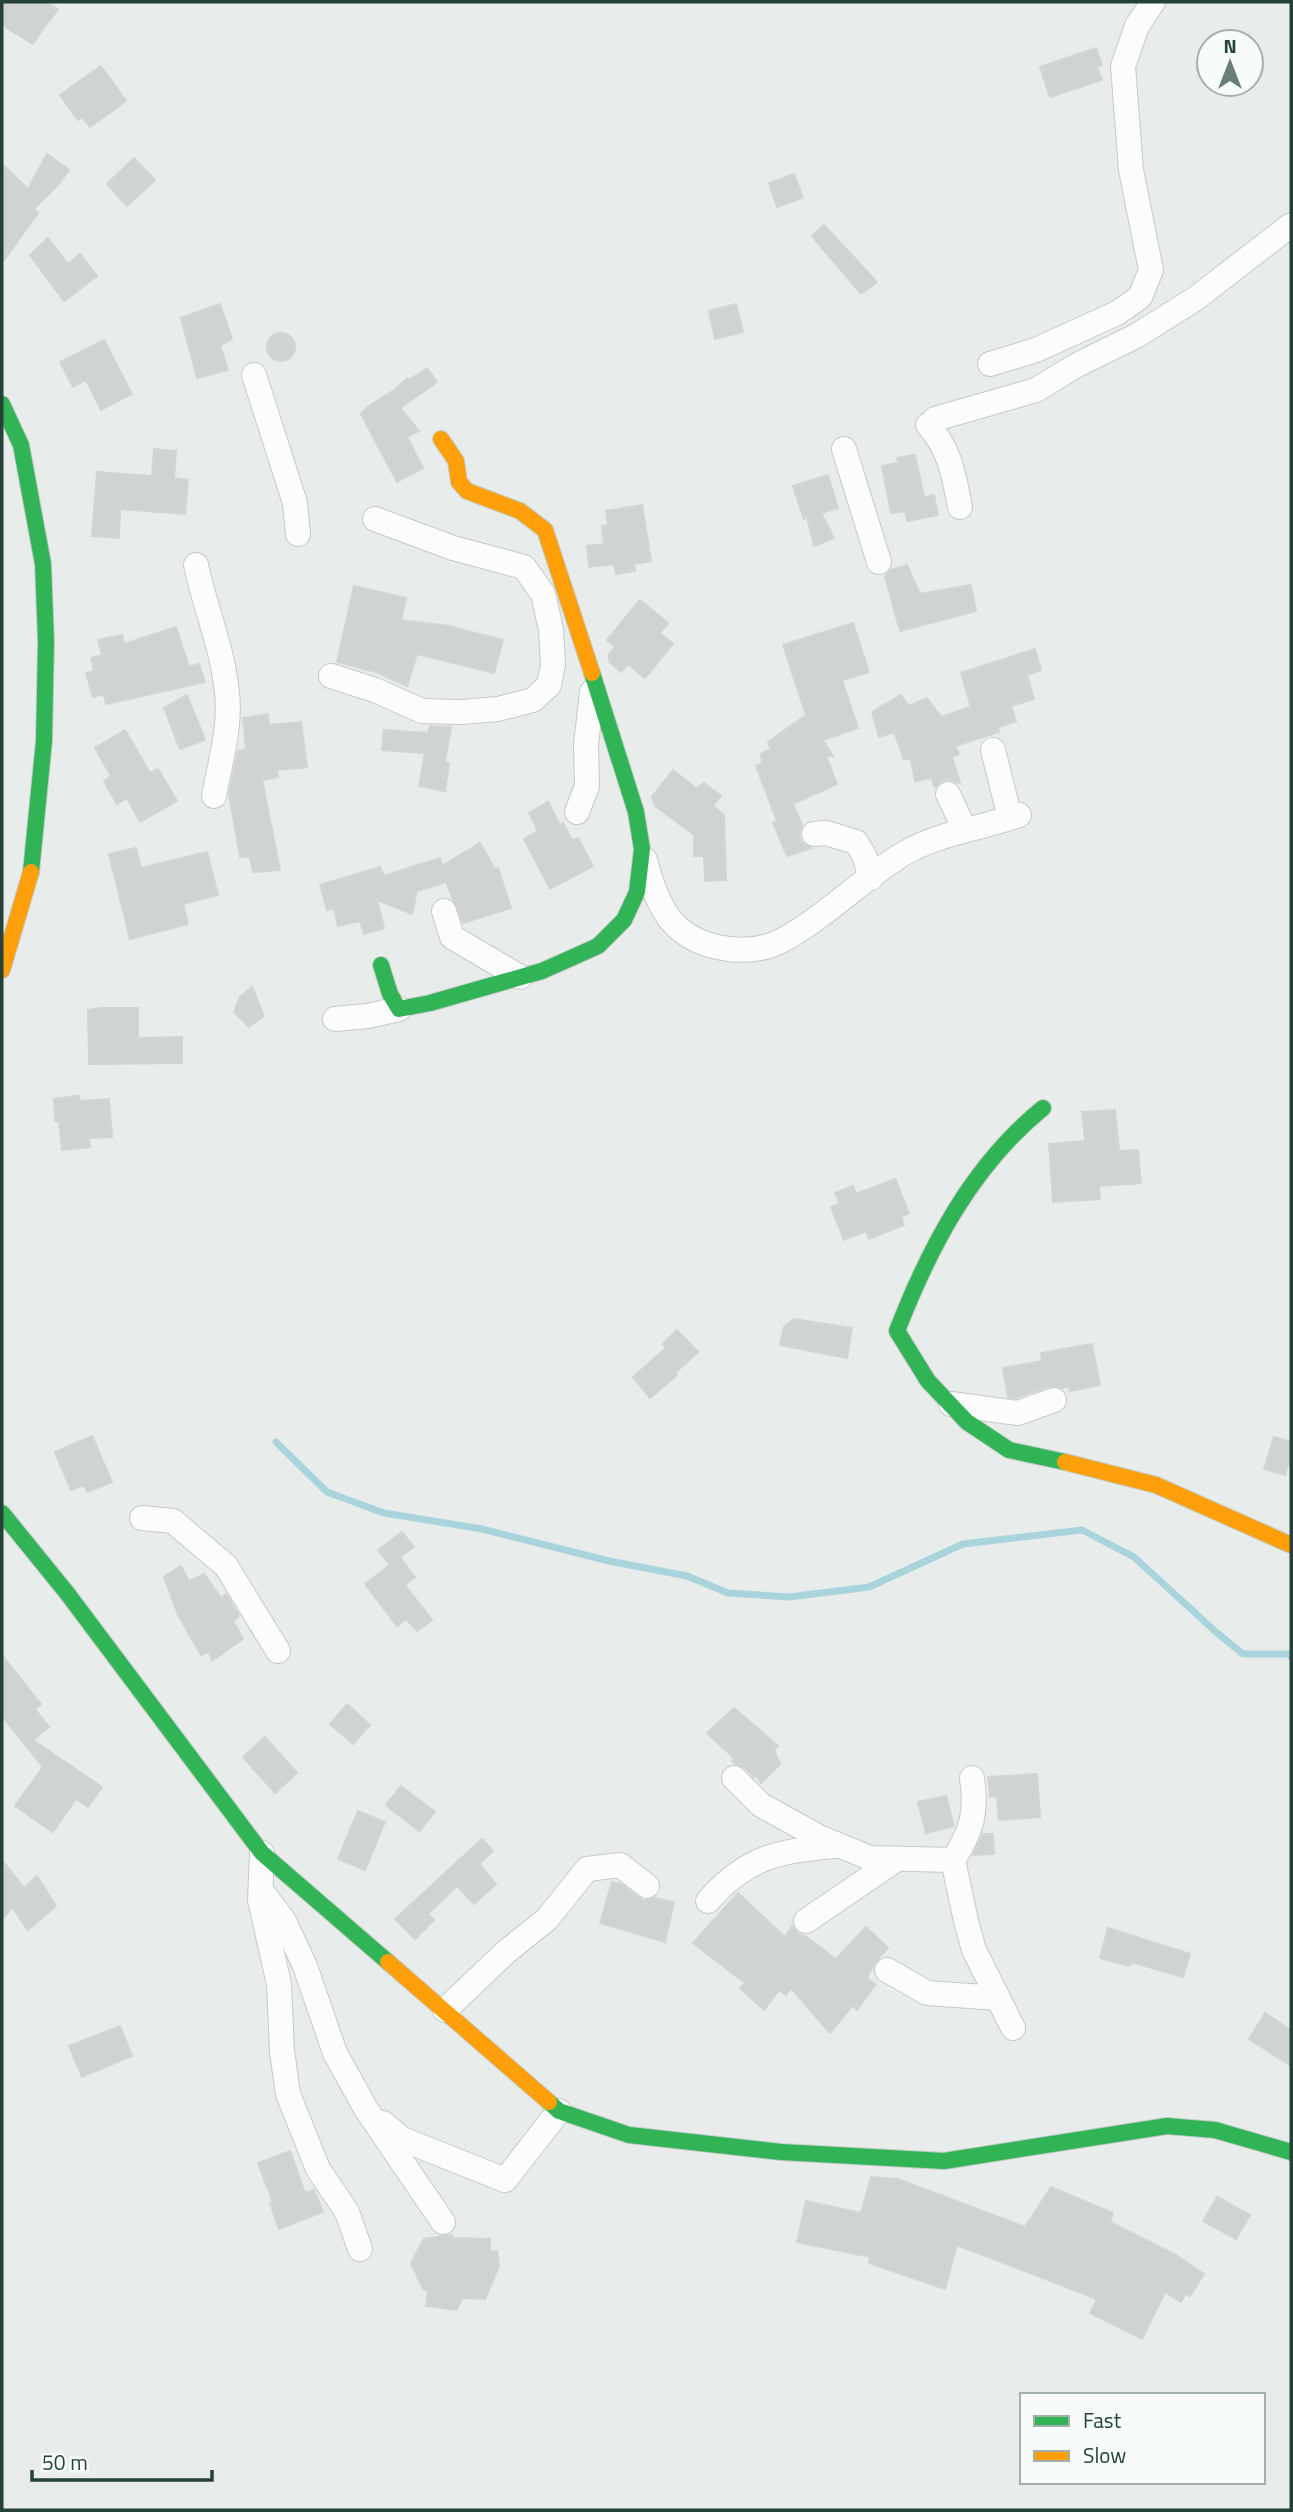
<svg xmlns="http://www.w3.org/2000/svg" width="1293" height="2512" viewBox="0 0 1293 2512" font-family="'Titillium Web',sans-serif">
<style>
.lines{fill:none;stroke-linecap:round;stroke-linejoin:round}
.stream{stroke:#a9d4db;stroke-width:7}
.building{fill:#cfd4d2;stroke:#d1d6d4;stroke-width:2}
.street-casing{stroke:#c5cac8;stroke-width:26}
.fast-casing{stroke:#c3cbc8;stroke-width:18}
.slow-casing{stroke:#c3cbc8;stroke-width:18}
.street{stroke:#fcfcfc;stroke-width:24}
.fast{stroke:#30b455;stroke-width:16}
.slow{stroke:#ff9f0a;stroke-width:16}
</style>
<rect width="100%" height="100%" fill="#e8edeb"/>
<g class="lines">
<!-- stream -->
<path class="stream" d="M 276,1442 L 327,1492 L 384,1513 L 482,1529 L 609,1561 L 687,1576 L 728,1593 L 789,1597 L 869,1587 L 963,1544 L 1082,1530 L 1134,1557 L 1216,1632 L 1243,1654 L 1289,1654 L 1291,1657"/>
</g>
<!-- building -->
<g class="building">
<path d="M 2,2 L 47,2 L 58,10 L 47,23 L 33,44 L 2,25 Z"/>
<path d="M 1096,48 L 1102,65 L 1097,67 L 1102,80 L 1050,97 L 1040,67 Z"/>
<path d="M 101,66 L 126,101 L 90,127 L 82,117 L 78,120 L 60,95 Z"/>
<path d="M 47,154 L 69,170 L 58,185 L 34,209 L 38,213 L 2,263 L 2,164 L 28,189 Z"/>
<path d="M 134,158 L 155,180 L 127,206 L 107,184 Z"/>
<path d="M 794,174 L 803,198 L 777,207 L 769,183 Z"/>
<path d="M 824,225 L 877,282 L 861,294 L 812,236 Z"/>
<path d="M 48,238 L 68,264 L 80,254 L 97,276 L 64,301 L 30,255 Z"/>
<path d="M 220,304 L 232,339 L 220,345 L 228,370 L 197,378 L 181,318 Z"/>
<path d="M 736,304 L 743,332 L 715,339 L 709,311 Z"/>
<circle cx="281" cy="347" r="14"/>
<path d="M 104,340 L 132,394 L 101,410 L 86,380 L 73,387 L 60,362 Z"/>
<path d="M 427,368 L 437,382 L 400,408 L 419,431 L 407,437 L 423,468 L 397,482 L 361,414 L 366,408 L 394,390 L 408,378 L 409,380 Z"/>
<path d="M 154,449 L 176,451 L 174,478 L 188,480 L 185,514 L 120,509 L 119,538 L 92,536 L 97,472 L 152,476 Z"/>
<path d="M 915,455 L 924,497 L 934,495 L 938,515 L 907,521 L 905,511 L 891,513 L 882,466 L 898,463 L 897,458 Z"/>
<path d="M 828,475 L 838,508 L 821,513 L 834,538 L 814,546 L 807,517 L 804,519 L 793,486 Z"/>
<path d="M 642,505 L 651,561 L 634,564 L 635,571 L 616,574 L 614,564 L 589,567 L 587,546 L 604,544 L 602,526 L 608,525 L 606,511 Z"/>
<path d="M 907,565 L 920,594 L 971,585 L 976,611 L 900,631 L 885,576 L 891,570 Z"/>
<path d="M 354,586 L 406,598 L 401,620 L 448,626 L 503,640 L 494,673 L 417,654 L 407,686 L 376,672 L 337,662 Z"/>
<path d="M 640,600 L 668,623 L 660,633 L 673,644 L 645,678 L 628,664 L 621,672 L 610,662 L 608,656 L 615,647 L 607,640 Z"/>
<path d="M 853,623 L 869,672 L 842,680 L 858,728 L 823,740 L 833,756 L 826,756 L 837,784 L 793,804 L 802,825 L 799,835 L 801,842 L 811,848 L 787,856 L 773,823 L 777,821 L 756,766 L 762,764 L 761,754 L 771,749 L 768,742 L 806,715 L 783,645 Z"/>
<path d="M 176,627 L 189,667 L 199,664 L 205,682 L 106,704 L 104,694 L 93,697 L 86,673 L 94,671 L 91,658 L 102,655 L 98,640 L 122,635 L 124,644 Z"/>
<path d="M 1035,649 L 1041,670 L 1027,675 L 1034,699 L 1011,706 L 1016,721 L 998,727 L 999,732 L 955,746 L 959,754 L 952,757 L 960,783 L 949,779 L 941,781 L 935,787 L 931,778 L 915,781 L 911,759 L 904,759 L 894,732 L 879,737 L 872,712 L 901,695 L 909,706 L 927,698 L 941,717 L 971,707 L 961,673 Z"/>
<path d="M 187,695 L 205,740 L 180,749 L 164,708 Z"/>
<path d="M 268,714 L 269,725 L 301,722 L 307,767 L 277,770 L 278,777 L 262,780 L 280,870 L 253,872 L 250,857 L 240,857 L 229,794 L 238,751 L 246,749 L 243,718 Z"/>
<path d="M 430,726 L 451,727 L 445,762 L 449,763 L 445,791 L 419,786 L 425,753 L 382,750 L 384,730 L 428,733 Z"/>
<path d="M 125,730 L 150,773 L 158,769 L 177,801 L 140,822 L 127,798 L 117,804 L 104,781 L 111,776 L 95,748 Z"/>
<path d="M 673,770 L 696,788 L 704,783 L 721,796 L 713,806 L 724,815 L 726,880 L 705,881 L 704,856 L 694,856 L 694,835 L 655,806 L 652,797 Z"/>
<path d="M 548,802 L 560,825 L 563,823 L 572,840 L 578,838 L 593,866 L 550,889 L 524,839 L 538,831 L 529,813 Z"/>
<path d="M 480,843 L 495,869 L 498,868 L 511,908 L 463,923 L 446,882 L 417,891 L 412,914 L 377,900 L 384,928 L 364,934 L 360,921 L 338,926 L 334,908 L 327,910 L 320,885 L 380,867 L 384,876 L 440,858 L 442,866 Z"/>
<path d="M 136,848 L 141,868 L 207,852 L 218,895 L 183,904 L 188,924 L 130,939 L 109,854 Z"/>
<path d="M 252,987 L 264,1016 L 249,1027 L 234,1012 L 240,997 Z"/>
<path d="M 102,1008 L 138,1008 L 138,1038 L 182,1037 L 182,1063 L 89,1064 L 88,1010 Z"/>
<path d="M 79,1096 L 79,1101 L 109,1099 L 112,1137 L 89,1138 L 90,1147 L 62,1150 L 59,1121 L 55,1121 L 54,1099 Z"/>
<path d="M 1115,1110 L 1119,1151 L 1138,1150 L 1141,1183 L 1099,1186 L 1100,1199 L 1053,1202 L 1049,1144 L 1085,1141 L 1082,1112 Z"/>
<path d="M 895,1179 L 909,1213 L 901,1217 L 904,1225 L 869,1239 L 866,1231 L 844,1240 L 831,1207 L 840,1204 L 835,1193 L 853,1186 L 856,1194 Z"/>
<path d="M 794,1319 L 852,1328 L 847,1358 L 780,1345 L 784,1327 Z"/>
<path d="M 677,1330 L 698,1352 L 675,1373 L 677,1375 L 650,1398 L 633,1377 L 666,1348 L 663,1344 Z"/>
<path d="M 1092,1344 L 1100,1385 L 1070,1391 L 1069,1386 L 1062,1388 L 1050,1386 L 1016,1398 L 1008,1397 L 1003,1368 L 1042,1361 L 1041,1353 Z"/>
<path d="M 92,1436 L 112,1482 L 87,1492 L 84,1485 L 71,1490 L 55,1452 Z"/>
<path d="M 1274,1437 L 1291,1442 L 1291,1465 L 1288,1464 L 1285,1475 L 1264,1469 Z"/>
<path d="M 402,1532 L 414,1547 L 400,1557 L 415,1577 L 405,1585 L 432,1620 L 417,1631 L 406,1619 L 397,1626 L 365,1584 L 390,1565 L 378,1550 Z"/>
<path d="M 181,1566 L 189,1581 L 204,1574 L 221,1598 L 226,1594 L 239,1616 L 233,1621 L 243,1639 L 212,1661 L 209,1652 L 201,1655 L 178,1615 L 164,1577 Z"/>
<path d="M 2,1655 L 41,1704 L 35,1709 L 49,1727 L 33,1740 L 102,1787 L 88,1807 L 76,1799 L 53,1832 L 15,1806 L 43,1767 L 2,1716 Z"/>
<path d="M 347,1704 L 370,1725 L 353,1744 L 330,1724 Z"/>
<path d="M 734,1708 L 778,1746 L 774,1750 L 780,1764 L 761,1783 L 756,1775 L 754,1777 L 744,1767 L 735,1764 L 732,1761 L 734,1758 L 707,1733 Z"/>
<path d="M 265,1737 L 297,1773 L 275,1793 L 243,1757 Z"/>
<path d="M 1037,1774 L 1040,1817 L 999,1820 L 997,1796 L 990,1797 L 988,1777 Z"/>
<path d="M 401,1786 L 435,1812 L 419,1831 L 386,1805 Z"/>
<path d="M 946,1796 L 954,1826 L 926,1833 L 918,1802 Z"/>
<path d="M 358,1811 L 385,1822 L 365,1870 L 338,1859 Z"/>
<path d="M 983,1834 L 993,1834 L 994,1854 L 973,1855 Z"/>
<path d="M 482,1839 L 493,1851 L 479,1864 L 496,1884 L 474,1904 L 457,1886 L 428,1914 L 434,1920 L 415,1939 L 395,1919 Z"/>
<path d="M 2,1860 L 24,1888 L 37,1876 L 56,1906 L 28,1930 L 12,1907 L 2,1921 Z"/>
<path d="M 612,1882 L 621,1884 L 644,1901 L 655,1898 L 674,1902 L 665,1942 L 600,1923 Z"/>
<path d="M 738,1893 L 785,1937 L 792,1926 L 799,1934 L 805,1936 L 836,1959 L 866,1927 L 888,1948 L 875,1962 L 867,1978 L 876,1984 L 857,2010 L 853,2005 L 830,2033 L 791,1988 L 786,1995 L 779,1990 L 764,2010 L 740,1988 L 745,1983 L 693,1943 Z"/>
<path d="M 1108,1928 L 1190,1954 L 1183,1977 L 1131,1962 L 1130,1966 L 1100,1958 Z"/>
<path d="M 1265,2013 L 1291,2030 L 1291,2066 L 1249,2039 Z"/>
<path d="M 120,2026 L 132,2056 L 82,2077 L 69,2046 Z"/>
<path d="M 290,2151 L 305,2193 L 314,2190 L 323,2212 L 279,2229 L 270,2203 L 273,2202 L 258,2163 Z"/>
<path d="M 871,2177 L 898,2179 L 1025,2227 L 1051,2187 L 1113,2213 L 1110,2222 L 1176,2255 L 1204,2274 L 1190,2296 L 1186,2293 L 1181,2302 L 1165,2292 L 1142,2339 L 1090,2313 L 1097,2299 L 957,2245 L 945,2289 L 869,2263 L 870,2257 L 797,2242 L 806,2201 L 861,2213 Z"/>
<path d="M 1217,2197 L 1250,2215 L 1236,2239 L 1203,2221 Z"/>
<path d="M 452,2235 L 452,2238 L 490,2239 L 490,2252 L 497,2251 L 499,2266 L 485,2299 L 462,2298 L 457,2310 L 426,2306 L 428,2291 L 423,2289 L 411,2263 L 424,2239 Z"/>
</g>
<g class="lines">
<defs>
<g id="street">
<path d="M 990,364 L 1036,350 L 1117,313 L 1140,297 L 1151,270 L 1131,170 L 1123,66 L 1137,26 L 1153,2"/>
<path d="M 254,375 L 295,503 L 298,534"/>
<path d="M 935,419 L 1036,390 L 1077,365 L 1136,336 L 1195,299 L 1291,225"/>
<path d="M 928,425 C 950,449 954,476 960,507"/>
<path d="M 844,449 L 879,562"/>
<path d="M 196,565 C 205,608 223,649 227,693 C 231,726 220,763 214,796"/>
<path d="M 331,676 L 375,690 L 422,711 L 461,712 L 498,709 L 533,700 L 549,685 L 553,665 L 551,629 L 543,594 L 524,567 L 453,548 L 375,519"/>
<path d="M 993,750 L 1010,818"/>
<path d="M 948,794 L 965,830"/>
<path d="M 577,812 L 587,786 L 586,745 L 592,692"/>
<path d="M 814,834 L 826,833 L 856,842 L 864,855 L 871,878"/>
<path d="M 645,860 C 658,910 674,942 729,949 C 746,951 765,949 781,941 C 825,918 860,880 903,854 C 938,833 980,829 1019,815"/>
<path d="M 444,911 L 452,937 L 520,977"/>
<path d="M 335,1019 L 368,1016 L 399,1009"/>
<path d="M 951,1404 L 1018,1413 L 1054,1400"/>
<path d="M 142,1518 L 173,1521 L 226,1566 L 278,1651"/>
<path d="M 734,1778 L 761,1805 L 819,1837 L 870,1858 L 953,1860"/>
<path d="M 972,1778 C 977,1812 972,1831 953,1860 L 966,1921 L 974,1950 L 1013,2028"/>
<path d="M 262,1853 L 260,1900 L 279,1984 L 282,2051 L 288,2094 L 318,2169 L 347,2212 L 360,2249"/>
<path d="M 263,1893 L 284,1921 L 305,1966 L 335,2053 L 366,2109 L 443,2222"/>
<path d="M 708,1901 C 746,1857 779,1851 835,1846"/>
<path d="M 806,1921 L 897,1859"/>
<path d="M 887,1970 L 927,1993 L 998,1998"/>
<path d="M 445,2010 L 506,1952 L 547,1919 L 587,1869 L 620,1865 L 647,1886"/>
<path d="M 383,2123 L 402,2139 L 505,2180 L 559,2111"/>
</g>
<g id="fast">
<path d="M 2,404 L 21,445 L 43,564 L 46,641 L 44,741 L 31,872"/>
<path d="M 381,965 L 390,994 L 399,1009 L 430,1003 L 542,971 L 598,946 L 624,920 L 637,892 L 642,849 L 636,812 L 592,673"/>
<path d="M 1043,1108 C 972,1166 930,1246 897,1331 L 928,1381 L 967,1422 L 1009,1450 L 1065,1462"/>
<path d="M 2,1513 L 67,1593 L 262,1853 L 388,1962"/>
<path d="M 549,2102 L 559,2111 L 629,2135 L 781,2152 L 944,2161 L 1167,2126 L 1215,2130 L 1291,2152"/>
</g>
<g id="slow">
<path d="M 441,439 L 456,461 L 459,482 L 467,491 L 520,511 L 545,530 L 592,673"/>
<path d="M 2,970 L 31,872"/>
<path d="M 1065,1462 L 1156,1485 L 1291,1545"/>
<path d="M 388,1962 L 549,2102"/>
</g>
</defs>
<!-- street casing -->
<use href="#street" class="street-casing"/>
<!-- fast casing -->
<use href="#fast" class="fast-casing"/>
<!-- slow casing -->
<use href="#slow" class="slow-casing"/>
<!-- street -->
<use href="#street" class="street"/>
<!-- fast -->
<use href="#fast" class="fast"/>
<!-- slow -->
<use href="#slow" class="slow"/>
</g>
<!-- border -->
<rect width="1293" height="2512" fill="none" stroke="#24423a" stroke-width="7"/>
<!-- legend -->
<rect x="1020" y="2393" width="245" height="91" fill="#f7fbf9" stroke="#a3b1ad" stroke-width="2"/>
<rect x="1034" y="2416" width="35" height="10" fill="#30b455" stroke="#a3b1ad" stroke-width="2"/>
<text x="1083" y="2428" font-size="21" fill="#24423a">Fast</text>
<rect x="1034" y="2451" width="35" height="10" fill="#ff9f0a" stroke="#a3b1ad" stroke-width="2"/>
<text x="1083" y="2463" font-size="21" fill="#24423a">Slow</text>
<!-- north arrow -->
<g transform="translate(1230 63)"><circle r="33" fill="#f7fbf9" stroke="#a3b1ad" stroke-width="2"/>
<path d="M0-5L12 26L0 18L-12 26Z" fill="#697e78"/>
<text y="-10" font-size="19" font-weight="bold" text-anchor="middle" fill="#24423a">N</text>
</g>
<!-- scale -->
<path d="M32 2470v10h180v-10" fill="none" stroke="#24423a" stroke-width="3.5"/>
<text x="42" y="2470" font-size="21" fill="#24423a" stroke="#f7fbf9" stroke-width="5" paint-order="stroke">50 m</text>
</svg>
